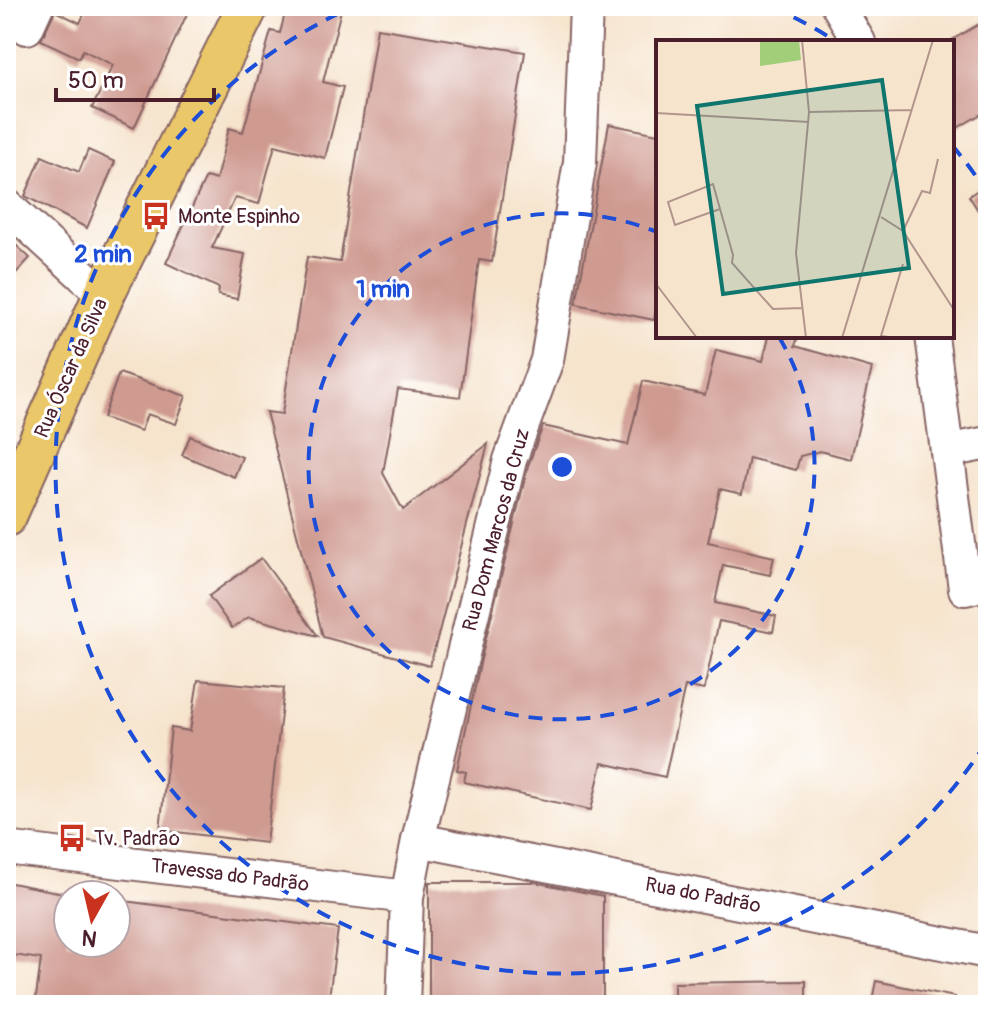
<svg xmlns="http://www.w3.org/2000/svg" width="994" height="1011" viewBox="0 0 994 1011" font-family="Pangolin,sans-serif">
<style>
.building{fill:#cf9a90}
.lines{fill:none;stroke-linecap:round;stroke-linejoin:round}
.minor-casing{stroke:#866464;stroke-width:36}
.major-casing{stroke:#866464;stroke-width:44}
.minor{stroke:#fff;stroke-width:32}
.major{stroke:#eac769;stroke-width:40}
.ring{fill:none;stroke:#1d4ed8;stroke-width:4;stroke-dasharray:14 10}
.labels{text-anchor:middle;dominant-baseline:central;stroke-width:6;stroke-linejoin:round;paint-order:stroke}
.poi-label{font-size:20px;fill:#4a1f2b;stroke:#fff;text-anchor:start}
.street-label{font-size:20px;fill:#4a1f2b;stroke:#fff}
.inset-road{fill:none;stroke:#b1958c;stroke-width:2}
.view{fill:#0f766e;fill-opacity:0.15;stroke:#0f766e;stroke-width:4}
.inset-edge{fill:none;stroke:#4a1f2b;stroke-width:4}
.centre{fill:#1d4ed8;stroke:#fff;stroke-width:4}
.ring-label{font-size:24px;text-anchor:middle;font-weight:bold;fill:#1d4ed8;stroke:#fff;stroke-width:6;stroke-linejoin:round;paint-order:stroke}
</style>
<rect width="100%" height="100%" fill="#fff"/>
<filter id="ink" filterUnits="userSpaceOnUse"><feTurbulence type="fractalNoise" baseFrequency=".0125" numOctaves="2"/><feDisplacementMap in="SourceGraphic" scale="16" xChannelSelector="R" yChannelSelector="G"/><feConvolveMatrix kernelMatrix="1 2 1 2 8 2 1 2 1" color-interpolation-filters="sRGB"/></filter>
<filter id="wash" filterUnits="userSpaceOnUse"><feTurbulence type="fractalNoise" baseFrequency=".006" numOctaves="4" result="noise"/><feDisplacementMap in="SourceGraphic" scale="32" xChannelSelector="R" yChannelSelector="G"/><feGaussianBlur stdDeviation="1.8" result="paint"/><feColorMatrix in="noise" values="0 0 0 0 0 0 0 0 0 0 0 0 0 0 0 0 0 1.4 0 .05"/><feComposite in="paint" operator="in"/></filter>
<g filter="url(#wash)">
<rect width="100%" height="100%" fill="#f6e4cd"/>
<g id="blocks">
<!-- building -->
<g class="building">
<path d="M 88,6 L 171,6 L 187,14 L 134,128 L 92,108 L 113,65 L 83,50 L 79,58 L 41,40 L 55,11 L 80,23 Z"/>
<path d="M 287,6 L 342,6 L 323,82 L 343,87 L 325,158 L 275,145 L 259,204 L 235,198 L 212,248 L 245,254 L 237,299 L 218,295 L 219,288 L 166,263 L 206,177 L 216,180 L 229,128 L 243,132 L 271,31 L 280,33 Z"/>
<path d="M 988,19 L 988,110 L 952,131 L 952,40 Z"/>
<path d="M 377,28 L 525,52 L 492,262 L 479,260 L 460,397 L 398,389 L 383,473 L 403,510 L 488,444 L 430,666 L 323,637 L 266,412 L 282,414 L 307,257 L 340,262 Z"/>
<path d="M 609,124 L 658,134 L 658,298 L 654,320 L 576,304 Z"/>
<path d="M 88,150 L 115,162 L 87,228 L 25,196 L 42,156 L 79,172 Z"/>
<path d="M 988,183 L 988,226 L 969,196 Z"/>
<path d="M 6,236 L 30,258 L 6,284 Z"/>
<path d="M 769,336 L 798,336 L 795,346 L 872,368 L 851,459 L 820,451 L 800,456 L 796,470 L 749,458 L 742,494 L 720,489 L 708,542 L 774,557 L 770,575 L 723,565 L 715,603 L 776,616 L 773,632 L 719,621 L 704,690 L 685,686 L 665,777 L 602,763 L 591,810 L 464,782 L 466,772 L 457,770 L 481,659 L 528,466 L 543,426 L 628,445 L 643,381 L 705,395 L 716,350 L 763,361 Z"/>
<path d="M 119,373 L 186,396 L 176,424 L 147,414 L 141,431 L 103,418 Z"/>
<path d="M 190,436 L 242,457 L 234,477 L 182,455 Z"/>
<path d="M 261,558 L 318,636 L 249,617 L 232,628 L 209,596 Z"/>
<path d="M 198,680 L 284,688 L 266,843 L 160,830 L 171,728 L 190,731 Z"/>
<path d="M 6,882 L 68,894 L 68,943 L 116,943 L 116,900 L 338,929 L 328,1005 L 35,1005 L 41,959 L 6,954 Z"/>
<path d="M 429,882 L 534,882 L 603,896 L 603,1005 L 429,1005 Z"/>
<path d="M 806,981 L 806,1005 L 674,1005 L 674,983 Z"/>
<path d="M 876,981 L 955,997 L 954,1005 L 871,1005 Z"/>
</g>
</g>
</g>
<g filter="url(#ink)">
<use href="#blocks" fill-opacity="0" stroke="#866464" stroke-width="2"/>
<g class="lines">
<defs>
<g id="minor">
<path d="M 838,6 L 859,42"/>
<path d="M 27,28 L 37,6"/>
<path d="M 6,205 L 92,284 L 106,290"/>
<path d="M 932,336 L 965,589 L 988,583"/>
<path d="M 947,451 L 988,443"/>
<path d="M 418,840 L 988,952"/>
<path d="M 6,848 L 407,897"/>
<path d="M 403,1005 L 407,897 L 418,840 L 510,460 L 547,360 L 580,162 L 586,6"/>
</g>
<path id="major" d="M 6,516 L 106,290 L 248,6"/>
</defs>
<!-- minor casing -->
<use href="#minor" class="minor-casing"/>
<!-- major casing -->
<use href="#major" class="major-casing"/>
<!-- minor -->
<use href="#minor" class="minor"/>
<!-- major -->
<use href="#major" class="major"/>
</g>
</g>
<!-- distance rings -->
<g class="ring">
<path d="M779 337A253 253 0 1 1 657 232"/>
<path d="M986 743A506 506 0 1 1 352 7M772 7A506 506 0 0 1 834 40M952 145A506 506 0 0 1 986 191"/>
</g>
<!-- icons -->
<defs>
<symbol id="bus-bare" viewBox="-9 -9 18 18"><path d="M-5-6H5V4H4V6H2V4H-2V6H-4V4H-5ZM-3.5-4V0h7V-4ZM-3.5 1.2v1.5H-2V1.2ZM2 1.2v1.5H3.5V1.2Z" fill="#c8321e" stroke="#fff" stroke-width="2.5" paint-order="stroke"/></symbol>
</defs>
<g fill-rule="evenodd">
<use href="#bus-bare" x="136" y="196" width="40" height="40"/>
<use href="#bus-bare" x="52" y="818" width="40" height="40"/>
</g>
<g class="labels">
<!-- poi labels -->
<g class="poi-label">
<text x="178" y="216">Monte Espinho</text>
<text x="94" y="838">Tv. Padrão</text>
</g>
<!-- street labels -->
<g class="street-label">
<text transform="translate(71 368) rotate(-66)">Rua Óscar da Silva</text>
<text transform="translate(496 530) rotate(-75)">Rua Dom Marcos da Cruz</text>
<text transform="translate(230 875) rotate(7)">Travessa do Padrão</text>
<text transform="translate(703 895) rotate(11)">Rua do Padrão</text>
</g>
</g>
<!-- overview -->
<g transform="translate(656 40)">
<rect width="298" height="298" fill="#f6e4cd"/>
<path d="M 104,0 L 143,0 L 145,20 L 104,26 Z" fill="#a2cd79"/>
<path class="inset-road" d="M 146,0 L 153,72 L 140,213 L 150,298M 153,72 L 256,70M 0,73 L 153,82M 64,169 L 19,185 L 12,162 L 57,144 L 77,215 L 76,223 L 117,269 L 146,268M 225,177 L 247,191 L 298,270M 247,191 L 266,151 L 274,153 L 282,119M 0,244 L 41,298M 186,298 L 277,0M 240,298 L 225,296 L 247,224"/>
<path class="view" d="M 226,40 L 253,228 L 67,254 L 41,66 Z"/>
<rect width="298" height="298" class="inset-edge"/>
</g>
<circle cx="562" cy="467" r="12" class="centre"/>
<g class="ring-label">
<text x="103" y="262">2 min</text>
<text x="383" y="297">1 min</text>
</g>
<!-- margin -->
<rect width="994" height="1011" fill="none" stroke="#fff" stroke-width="32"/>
<!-- north arrow -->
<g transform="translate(92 919) rotate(188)"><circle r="38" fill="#ffffff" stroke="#b7a5aa" stroke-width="2"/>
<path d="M0-6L14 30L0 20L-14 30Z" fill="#c8321e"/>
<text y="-12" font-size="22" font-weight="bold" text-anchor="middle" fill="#4a1f2b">N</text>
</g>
<!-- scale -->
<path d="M56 88v12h158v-12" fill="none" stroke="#4a1f2b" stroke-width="4"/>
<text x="68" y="88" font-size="24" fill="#4a1f2b" stroke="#ffffff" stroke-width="6" paint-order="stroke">50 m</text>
</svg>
